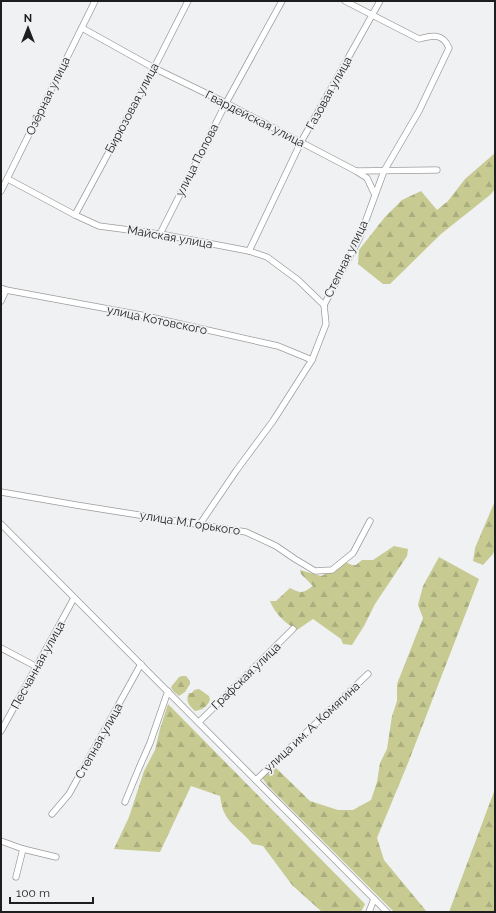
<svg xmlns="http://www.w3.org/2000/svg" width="496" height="913" viewBox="0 0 496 913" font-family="Raleway,sans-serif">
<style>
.forest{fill:url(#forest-firs)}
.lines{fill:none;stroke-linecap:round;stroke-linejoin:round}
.street-casing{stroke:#9b9d9e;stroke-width:7}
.street{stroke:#fff;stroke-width:5.5}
.labels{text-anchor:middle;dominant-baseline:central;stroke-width:3.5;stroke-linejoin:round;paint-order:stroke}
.street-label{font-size:12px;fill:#1e1e1f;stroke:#f0f1f3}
</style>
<defs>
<pattern id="forest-firs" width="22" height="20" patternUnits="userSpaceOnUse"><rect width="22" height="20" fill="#c7ca91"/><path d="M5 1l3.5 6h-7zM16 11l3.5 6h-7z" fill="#aaad7d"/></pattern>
</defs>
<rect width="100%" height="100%" fill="#f0f1f3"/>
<!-- forest -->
<g class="forest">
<path d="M 495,153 L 495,189 L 490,195 L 441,234 L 390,284 L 383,284 L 358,264 L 359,250 L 385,217 L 402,200 L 421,191 L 437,210 L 448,201 L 465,179 Z"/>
<path d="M 495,501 L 495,550 L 493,554 L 483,565 L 473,561 L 475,548 Z"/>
<path d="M 394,546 L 408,549 L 407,556 L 375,604 L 364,626 L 352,645 L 343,644 L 341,639 L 313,619 L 297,630 C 285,623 275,614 270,601 L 276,601 L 290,588 C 302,594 303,593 313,586 L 301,574 L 300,570 L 321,576 L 340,568 L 345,562 L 352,565 L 356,565 L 362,560 L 373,560 Z"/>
<path d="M 439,557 L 479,579 L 408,763 L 377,838 L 384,860 L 427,912 L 394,912 L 269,787 L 262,778 L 274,766 L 310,801 L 338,810 L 353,810 L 371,800 L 377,782 L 380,763 L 387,749 L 392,716 L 397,701 L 397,684 L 423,618 L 418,605 L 423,586 Z"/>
<path d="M 182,676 L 186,676 L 190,681 L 190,684 L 185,692 L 179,696 L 173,691 L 171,687 L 179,677 Z"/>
<path d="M 199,689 L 209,696 L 210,700 C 207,707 202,710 195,711 C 189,706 185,700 189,693 L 192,693 L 194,690 Z"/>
<path d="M 168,704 L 365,904 L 361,912 L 322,912 L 292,885 L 263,846 L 252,844 C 244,832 230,826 224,812 C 222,808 221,801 220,796 L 191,786 L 160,852 L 114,849 L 129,817 L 144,771 L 155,750 L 160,729 Z"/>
<path d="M 495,789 L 495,912 L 449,912 Z"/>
</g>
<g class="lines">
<defs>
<g id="street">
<path d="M 82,28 L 154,68 L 226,103 L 356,171 L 437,170"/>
<path d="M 356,171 L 367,178 L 375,195"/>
<path d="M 8,179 L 75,215 L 99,226 L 160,234 L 249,251 L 267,257 L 298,280 L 324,305"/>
<path d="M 1,191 L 95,1"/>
<path d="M 75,215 L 154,68 L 188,1"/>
<path d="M 160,234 L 226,103 L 282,1"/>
<path d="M 249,251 L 301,142 L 380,1"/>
<path d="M 1,288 L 6,290 L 141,315 L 278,346 L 312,360"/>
<path d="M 1,301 L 6,290"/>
<path d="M 1,492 L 76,505 L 246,532 L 276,546 L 295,559 L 315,571 L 332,570 L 353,553 L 370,521"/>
<path d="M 1,524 L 387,912"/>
<path d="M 200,524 L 236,471 L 273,421 L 312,360 L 326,324 L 324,305 L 359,239 L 384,171 L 419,111 L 449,48 C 443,33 432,35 419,39 L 345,1"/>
<path d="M 1,648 L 37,667"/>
<path d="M 199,722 L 293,629"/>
<path d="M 1,731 L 74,598"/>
<path d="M 256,780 L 368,674"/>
<path d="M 125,802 L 139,768 L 150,743 L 168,691"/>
<path d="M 52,814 L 69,794 L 141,664"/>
<path d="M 1,841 L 23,849 L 56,857"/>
<path d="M 16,877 L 23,849"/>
<path d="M 369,912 L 374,899"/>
</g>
</defs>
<!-- street casing -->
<use href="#street" class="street-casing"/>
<!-- street -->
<use href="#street" class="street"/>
</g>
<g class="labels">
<!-- street labels -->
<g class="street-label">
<text transform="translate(329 93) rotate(-61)">Газовая улица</text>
<text transform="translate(48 96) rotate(-64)">Озёрная улица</text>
<text transform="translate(132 108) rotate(-62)">Бирюзовая улица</text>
<text transform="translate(255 119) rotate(27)">Гвардейская улица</text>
<text transform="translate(197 160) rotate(-63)">улица Попова</text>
<text transform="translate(170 237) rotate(10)">Майская улица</text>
<text transform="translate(346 259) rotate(-64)">Степная улица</text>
<text transform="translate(157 320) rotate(12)">улица Котовского</text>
<text transform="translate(190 523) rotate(9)">улица М.Горького</text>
<text transform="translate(38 665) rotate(-61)">Песчанная улица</text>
<text transform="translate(246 676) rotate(-44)">Графская улица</text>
<text transform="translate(312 727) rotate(-43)">улица им. А. Комягина</text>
<text transform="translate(99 741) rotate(-61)">Степная улица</text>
</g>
</g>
<!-- border -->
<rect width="496" height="913" fill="none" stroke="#1e1e1f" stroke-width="4"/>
<!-- north arrow -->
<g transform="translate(28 28)" stroke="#f0f1f3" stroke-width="3" paint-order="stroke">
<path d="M0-3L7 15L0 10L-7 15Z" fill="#1e1e1f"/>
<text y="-6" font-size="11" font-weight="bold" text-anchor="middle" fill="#1e1e1f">N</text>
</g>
<!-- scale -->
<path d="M10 897v6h83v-6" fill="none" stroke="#1e1e1f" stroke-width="2"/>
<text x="16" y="897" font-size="12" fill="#1e1e1f" stroke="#f0f1f3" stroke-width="3" paint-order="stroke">100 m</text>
</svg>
